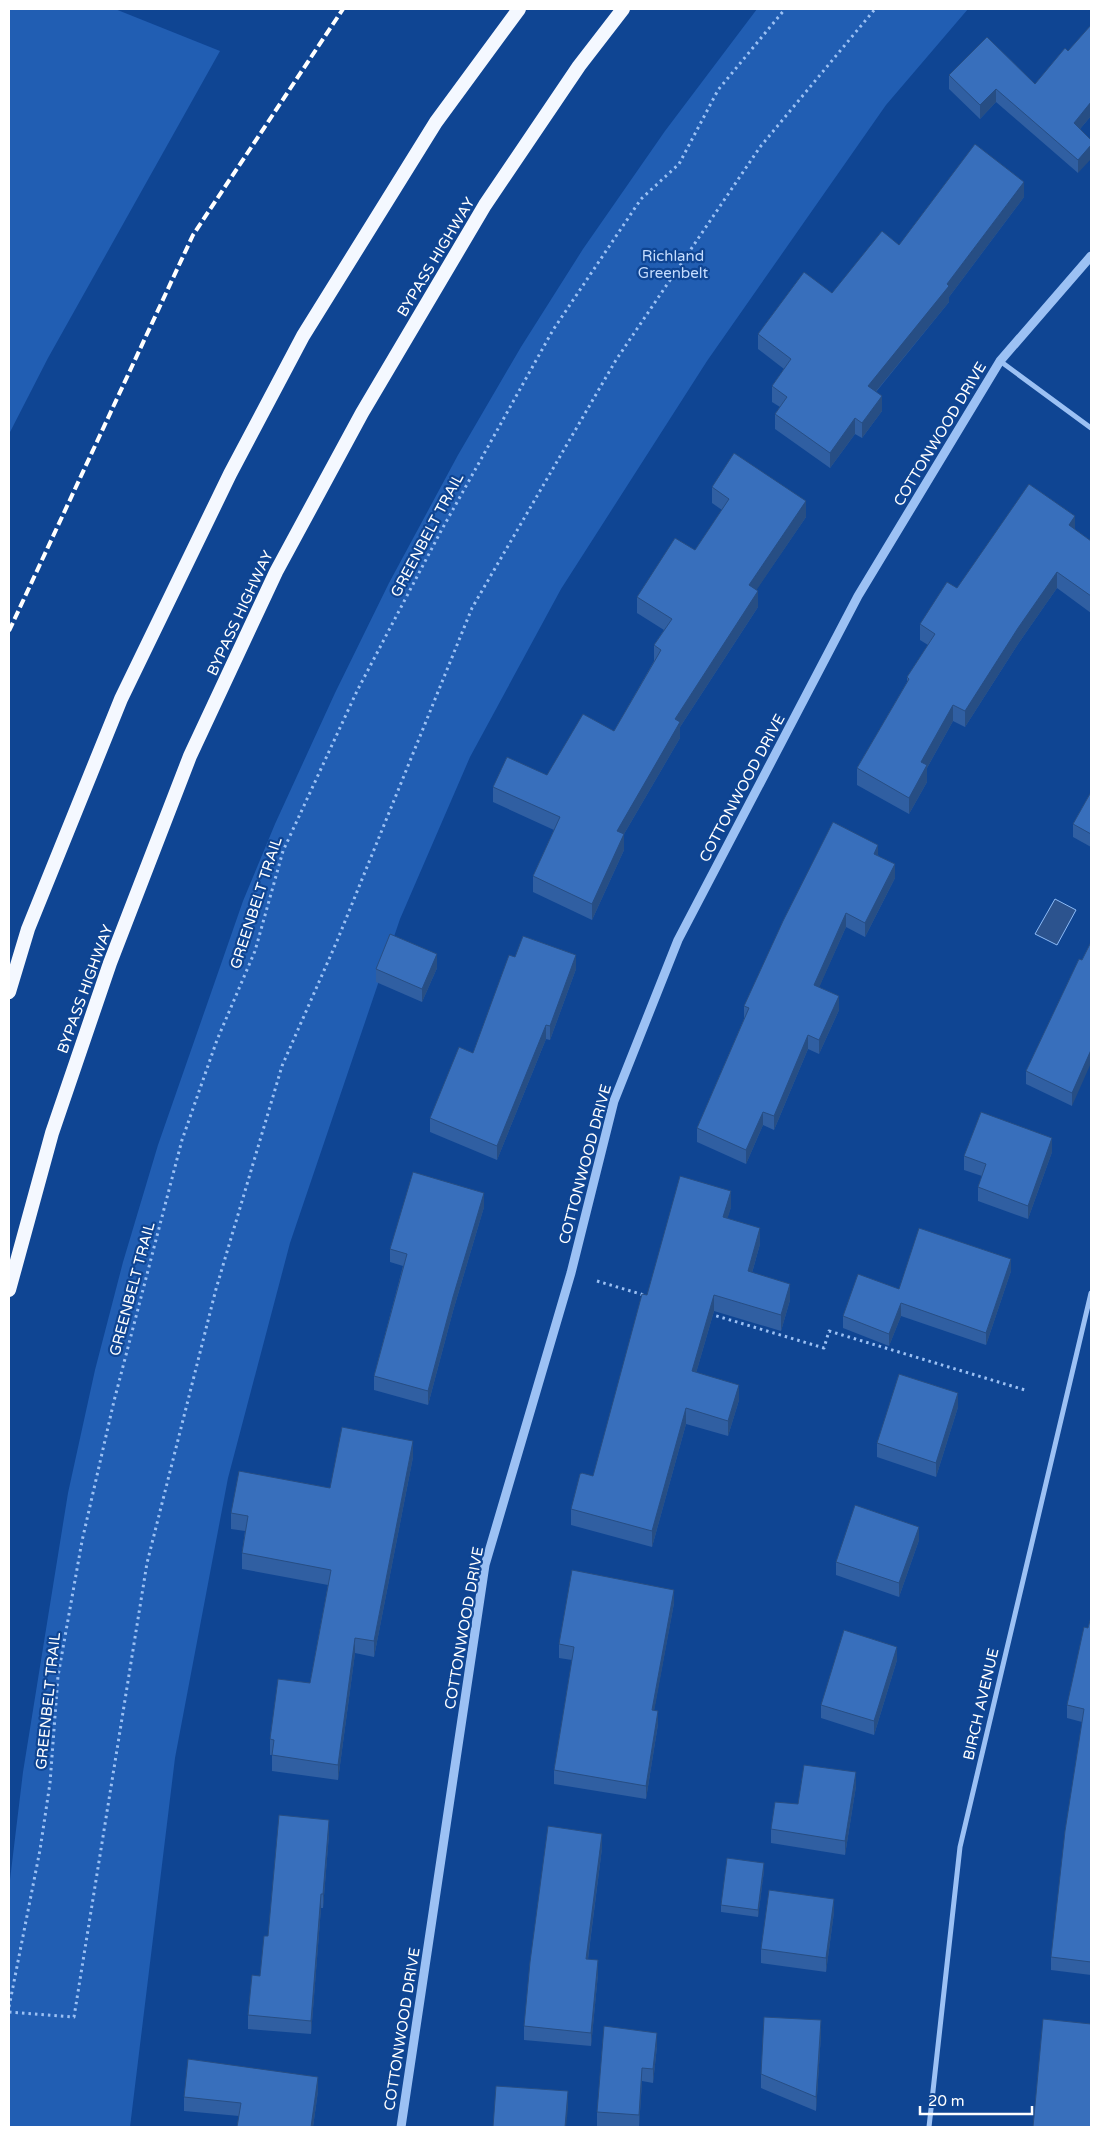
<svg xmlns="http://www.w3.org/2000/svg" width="1100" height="2136" viewBox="0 0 1100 2136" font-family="'Varela Round',sans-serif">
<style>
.green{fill:#215eb3}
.water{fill:#2c538e;stroke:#8dbbf7}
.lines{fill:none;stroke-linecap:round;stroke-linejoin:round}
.path{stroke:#9cc1f4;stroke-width:3;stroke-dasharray:2.5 4;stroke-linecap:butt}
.minor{stroke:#9cc1f4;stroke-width:5}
.tertiary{stroke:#9cc1f4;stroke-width:9}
.trunk{stroke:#f4f8ff;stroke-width:14}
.rail{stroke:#fff;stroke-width:4;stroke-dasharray:9 4;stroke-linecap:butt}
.wall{fill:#305fa2}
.shaded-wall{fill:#274e84}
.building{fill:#386fbc;stroke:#274e84}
.labels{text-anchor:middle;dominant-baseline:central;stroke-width:4.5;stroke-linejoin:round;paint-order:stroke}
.park-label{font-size:15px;fill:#c4dcfe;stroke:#0f4593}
.street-label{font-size:15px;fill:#fff;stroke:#0f4593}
</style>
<rect width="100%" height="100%" fill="#0f4593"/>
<!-- green -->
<g class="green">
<path d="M 9,9 L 115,9 L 220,51 L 48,358 L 9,434 Z"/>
<path d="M 757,9 L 968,9 L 886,105 L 707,361 L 561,589 L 470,757 L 400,919 L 290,1243 L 228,1478 L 175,1758 L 130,2127 L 9,2127 L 9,1888 L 23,1772 L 68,1493 L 95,1370 L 123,1262 L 158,1145 L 243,901 L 275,824 L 335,693 L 389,583 L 458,455 L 521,347 L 583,249 L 665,131 Z"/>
</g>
<!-- water -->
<path class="water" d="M 1055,899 L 1076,910 L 1057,945 L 1035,934 Z"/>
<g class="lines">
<!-- path -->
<g class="path">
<path d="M 597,1281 L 644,1295"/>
<path d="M 710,1314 L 824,1348 L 829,1331 L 1025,1390"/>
<path d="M 9,2007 L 40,1850 L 50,1783 L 58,1676 L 82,1541 L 114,1401 L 182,1140 L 217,1040 L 255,951 L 283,851 L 357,691 L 441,531 L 553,330 L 641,199 L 679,164 L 718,90 L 785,9"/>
<path d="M 9,2012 L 74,2017 L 147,1563 L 216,1289 L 282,1066 L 337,941 L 472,608 L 616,360 L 760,147 L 875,9"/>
</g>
<!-- minor -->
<g class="minor">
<path d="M 1000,361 L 1091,428"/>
<path d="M 929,2127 L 960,1847 L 1091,1293"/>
</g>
<!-- tertiary -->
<path class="tertiary" d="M 401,2127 L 485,1565 L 571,1273 L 614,1101 L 678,940 L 858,596 L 1000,361 L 1091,256"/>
<!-- trunk -->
<g class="trunk">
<path d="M 9,992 L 28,929 L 121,699 L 230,474 L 303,336 L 436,122 L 519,9"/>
<path d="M 9,1290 L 52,1133 L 110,963 L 190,756 L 276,572 L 362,413 L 485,205 L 579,66 L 623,9"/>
</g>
<!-- rail -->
<path class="rail" d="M 9,631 L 193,235 L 343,9"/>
</g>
<!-- wall -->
<g class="wall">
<path d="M 949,75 L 1035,84 L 1091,116 L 1080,129 L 1078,173 L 996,102 L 980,119 L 949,89 Z"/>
<path d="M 1024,197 L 949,297 L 949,302 L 876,392 L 882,411 L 862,438 L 855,434 L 830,468 L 775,429 L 775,414 L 780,407 L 772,402 L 772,386 L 784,369 L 758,349 L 758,334 L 832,293 L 899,245 Z"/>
<path d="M 712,487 L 806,517 L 756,590 L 758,607 L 680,727 L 680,738 L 624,834 L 624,850 L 592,920 L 533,892 L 533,876 L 554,830 L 493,802 L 493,787 L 547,775 L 614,731 L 654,661 L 654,645 L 664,630 L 637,613 L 637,597 L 695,550 L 722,510 L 712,503 Z"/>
<path d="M 1075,530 L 1091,541 L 1091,613 L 1057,588 L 1018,644 L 965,727 L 953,721 L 927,768 L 927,782 L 909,814 L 857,785 L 857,768 L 907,682 L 907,677 L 928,645 L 920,640 L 920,624 L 957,588 Z"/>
<path d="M 1091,792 L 1091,847 L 1073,837 L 1073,824 Z"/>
<path d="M 878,855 L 895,878 L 865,937 L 846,927 L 819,987 L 839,1010 L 819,1054 L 808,1049 L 774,1130 L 763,1125 L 746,1164 L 697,1142 L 697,1128 L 744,1019 L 744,1006 Z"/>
<path d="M 515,957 L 576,969 L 550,1040 L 546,1039 L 497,1160 L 430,1132 L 430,1118 L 473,1053 Z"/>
<path d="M 1079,959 L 1072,1106 L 1026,1084 L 1026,1071 Z"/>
<path d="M 437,968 L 422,1002 L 376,982 L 376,969 Z"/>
<path d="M 1052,1152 L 1028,1219 L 978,1201 L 978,1187 L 982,1176 L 964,1170 L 964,1156 Z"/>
<path d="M 484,1207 L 453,1311 L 428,1405 L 374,1390 L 374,1376 L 403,1266 L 390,1262 L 390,1249 Z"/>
<path d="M 731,1207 L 727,1219 L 760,1244 L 752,1273 L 790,1300 L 781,1331 L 714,1311 L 696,1373 L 739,1400 L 728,1436 L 686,1424 L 652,1547 L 571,1525 L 571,1509 L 593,1476 L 647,1295 Z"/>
<path d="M 1011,1271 L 986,1345 L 901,1316 L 889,1346 L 843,1328 L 843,1316 L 899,1289 Z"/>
<path d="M 958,1407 L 936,1477 L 877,1457 L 877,1443 Z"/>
<path d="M 413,1457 L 374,1657 L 355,1653 L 338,1780 L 272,1771 L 272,1755 L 270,1755 L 270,1739 L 310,1683 L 328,1585 L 242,1569 L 242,1553 L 245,1531 L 231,1529 L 231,1513 L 330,1488 Z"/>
<path d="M 919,1540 L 899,1597 L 836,1575 L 836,1562 Z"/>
<path d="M 674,1603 L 654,1710 L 658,1724 L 646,1799 L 554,1784 L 554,1770 L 572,1660 L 559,1658 L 559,1644 Z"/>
<path d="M 1091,1617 L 1091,1975 L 1051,1970 L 1051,1957 L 1082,1722 L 1067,1718 L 1067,1705 Z"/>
<path d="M 897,1660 L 874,1735 L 821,1718 L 821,1705 Z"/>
<path d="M 856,1786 L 845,1855 L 771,1843 L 771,1829 L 798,1804 Z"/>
<path d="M 329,1834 L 323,1908 L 321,1908 L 311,2034 L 248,2029 L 248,2015 L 260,1976 L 268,1936 Z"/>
<path d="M 602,1848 L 588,1959 L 598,1974 L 591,2046 L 524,2040 L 524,2026 Z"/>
<path d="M 764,1870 L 758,1917 L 721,1912 L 721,1905 Z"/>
<path d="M 834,1912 L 826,1972 L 761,1963 L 761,1949 Z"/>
<path d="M 821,2034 L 816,2111 L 761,2088 L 761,2074 Z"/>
<path d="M 657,2046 L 653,2083 L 642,2081 L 639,2127 L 615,2127 L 597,2126 L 597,2112 Z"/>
<path d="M 318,2091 L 313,2127 L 237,2127 L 239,2116 L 184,2111 L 184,2097 Z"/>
</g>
<!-- shaded-wall -->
<g class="shaded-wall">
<path d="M 996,89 L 996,102 L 980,119 L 980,105 Z"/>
<path d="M 1091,102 L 1091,116 L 1074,136 L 1074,123 Z"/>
<path d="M 1091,145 L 1091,159 L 1078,173 L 1078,160 Z"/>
<path d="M 1024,182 L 1024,197 L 949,297 L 949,302 L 868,401 L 868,386 L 947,284 Z"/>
<path d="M 882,396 L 882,411 L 862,438 L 862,423 Z"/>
<path d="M 855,418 L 855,434 L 830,468 L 830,453 Z"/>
<path d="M 806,501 L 806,517 L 749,601 L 749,585 Z"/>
<path d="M 1075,516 L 1075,532 L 1069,525 Z"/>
<path d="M 1057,572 L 1057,588 L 1018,644 L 965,727 L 965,711 L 1018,628 Z"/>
<path d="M 758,591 L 758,607 L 680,727 L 680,738 L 624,834 L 624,850 L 592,920 L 592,904 L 617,831 L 675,719 Z"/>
<path d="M 953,705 L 953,721 L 927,768 L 927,782 L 909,814 L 909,798 L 921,762 Z"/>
<path d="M 878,845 L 878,859 L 874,854 Z"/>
<path d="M 895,864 L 895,878 L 865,937 L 865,923 Z"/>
<path d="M 846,913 L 846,927 L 814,999 L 814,985 Z"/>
<path d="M 437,954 L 437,968 L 422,1002 L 422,989 Z"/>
<path d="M 576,955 L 576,969 L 550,1040 L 550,1026 Z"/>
<path d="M 839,996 L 839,1010 L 819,1054 L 819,1040 Z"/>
<path d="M 546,1025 L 546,1039 L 497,1160 L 497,1146 Z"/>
<path d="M 808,1035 L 808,1049 L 774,1130 L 774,1116 Z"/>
<path d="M 1091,1050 L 1091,1063 L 1072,1106 L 1072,1093 Z"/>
<path d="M 763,1112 L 763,1125 L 746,1164 L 746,1150 Z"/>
<path d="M 1052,1138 L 1052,1152 L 1028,1219 L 1028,1206 Z"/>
<path d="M 731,1191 L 731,1207 L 723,1233 L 723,1217 Z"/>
<path d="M 484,1193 L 484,1207 L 453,1311 L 428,1405 L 428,1391 L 453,1297 Z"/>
<path d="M 760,1228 L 760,1244 L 748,1287 L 748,1271 Z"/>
<path d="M 1011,1259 L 1011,1271 L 986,1345 L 986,1333 Z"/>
<path d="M 790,1284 L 790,1300 L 781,1331 L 781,1315 Z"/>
<path d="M 714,1295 L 714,1311 L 692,1387 L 692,1371 Z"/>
<path d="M 901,1303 L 901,1316 L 889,1346 L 889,1334 Z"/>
<path d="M 739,1385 L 739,1400 L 728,1436 L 728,1421 Z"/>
<path d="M 958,1393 L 958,1407 L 936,1477 L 936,1463 Z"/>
<path d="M 686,1408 L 686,1424 L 652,1547 L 652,1531 Z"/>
<path d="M 413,1441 L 413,1457 L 374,1657 L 374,1641 Z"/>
<path d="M 919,1527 L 919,1540 L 899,1597 L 899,1583 Z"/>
<path d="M 674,1590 L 674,1603 L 652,1723 L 652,1710 Z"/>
<path d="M 355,1638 L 355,1653 L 338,1780 L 338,1765 Z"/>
<path d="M 897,1647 L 897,1660 L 874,1735 L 874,1721 Z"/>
<path d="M 658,1711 L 658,1724 L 646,1799 L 646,1786 Z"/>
<path d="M 856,1772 L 856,1786 L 845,1855 L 845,1841 Z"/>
<path d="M 329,1820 L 329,1834 L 323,1908 L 323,1894 Z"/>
<path d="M 602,1834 L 602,1848 L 586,1973 L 586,1959 Z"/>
<path d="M 764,1863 L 764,1870 L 758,1917 L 758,1910 Z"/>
<path d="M 321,1894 L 321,1908 L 311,2034 L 311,2021 Z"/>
<path d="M 834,1899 L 834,1912 L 826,1972 L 826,1958 Z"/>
<path d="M 598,1960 L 598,1974 L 591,2046 L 591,2033 Z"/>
<path d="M 821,2020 L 821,2034 L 816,2111 L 816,2097 Z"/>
<path d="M 657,2033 L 657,2046 L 653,2083 L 653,2069 Z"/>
<path d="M 642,2068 L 642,2081 L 639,2127 L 639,2115 Z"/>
<path d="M 318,2077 L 318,2091 L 313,2127 L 311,2127 Z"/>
<path d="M 568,2091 L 568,2108 L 566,2127 L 565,2127 Z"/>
</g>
<!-- building -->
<g class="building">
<path d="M 1091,25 L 1091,102 L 1074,123 L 1091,140 L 1091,145 L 1078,160 L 996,89 L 980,105 L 949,75 L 987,37 L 1035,84 L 1065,48 L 1068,51 Z"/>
<path d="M 975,144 L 1024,182 L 947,284 L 949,286 L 868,386 L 882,396 L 862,423 L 855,418 L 830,453 L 775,414 L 787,397 L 772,386 L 791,359 L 758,334 L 804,272 L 832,293 L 882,231 L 899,245 Z"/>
<path d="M 734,453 L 806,501 L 749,585 L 758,591 L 675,719 L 680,722 L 617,831 L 624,834 L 592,904 L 533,876 L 560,817 L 493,787 L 507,757 L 547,775 L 583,714 L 614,731 L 661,650 L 654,645 L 672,619 L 637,597 L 675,538 L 695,550 L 729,499 L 712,487 Z"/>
<path d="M 1029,484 L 1075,516 L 1069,525 L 1091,541 L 1091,596 L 1057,572 L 1018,628 L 965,711 L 953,705 L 921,762 L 927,765 L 909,798 L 857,768 L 909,679 L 907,677 L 935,634 L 920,624 L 947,582 L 957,588 Z"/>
<path d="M 1091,792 L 1091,834 L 1073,824 Z"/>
<path d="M 833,822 L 878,845 L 874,854 L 895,864 L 865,923 L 846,913 L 814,985 L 839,996 L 819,1040 L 808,1035 L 774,1116 L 763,1112 L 746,1150 L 697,1128 L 749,1008 L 744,1006 L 783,921 Z"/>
<path d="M 390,934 L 437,954 L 422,989 L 376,969 Z"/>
<path d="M 523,936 L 576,955 L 550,1026 L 546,1025 L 497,1146 L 430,1118 L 459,1047 L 473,1053 L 509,955 L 515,957 Z"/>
<path d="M 1091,942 L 1091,1050 L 1072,1093 L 1026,1071 L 1079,959 L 1082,960 Z"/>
<path d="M 981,1112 L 1052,1138 L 1028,1206 L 978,1187 L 986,1164 L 964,1156 Z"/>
<path d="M 413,1172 L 484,1193 L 453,1297 L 428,1391 L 374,1376 L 407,1254 L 390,1249 Z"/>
<path d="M 680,1176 L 731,1191 L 723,1217 L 760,1228 L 748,1271 L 790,1284 L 781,1315 L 714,1295 L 692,1371 L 739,1385 L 728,1421 L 686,1408 L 652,1531 L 571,1509 L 580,1474 L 582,1473 L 593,1476 L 642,1294 L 647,1295 Z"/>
<path d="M 919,1228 L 1011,1259 L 986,1333 L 901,1303 L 889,1334 L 843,1316 L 858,1274 L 899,1289 Z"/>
<path d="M 899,1374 L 958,1393 L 936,1463 L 877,1443 Z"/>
<path d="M 342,1427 L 413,1441 L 374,1641 L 355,1638 L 338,1765 L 272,1755 L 274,1740 L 270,1739 L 278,1679 L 310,1683 L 331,1570 L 242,1553 L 248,1516 L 231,1513 L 239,1471 L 330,1488 Z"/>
<path d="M 855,1505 L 919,1527 L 899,1583 L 836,1562 Z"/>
<path d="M 572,1570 L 674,1590 L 652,1710 L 658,1711 L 646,1786 L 554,1770 L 574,1647 L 559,1644 Z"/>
<path d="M 1091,1617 L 1091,1962 L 1051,1957 L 1065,1831 L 1084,1709 L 1067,1705 L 1084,1627 L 1088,1628 Z"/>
<path d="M 844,1630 L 897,1647 L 874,1721 L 821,1705 Z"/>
<path d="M 804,1765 L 856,1772 L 845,1841 L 771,1829 L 775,1802 L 798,1804 Z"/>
<path d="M 279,1815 L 329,1820 L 323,1894 L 321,1894 L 311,2021 L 248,2015 L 252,1975 L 260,1976 L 264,1936 L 268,1936 Z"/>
<path d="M 548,1826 L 602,1834 L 586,1959 L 598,1960 L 591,2033 L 524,2026 L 530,1962 Z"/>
<path d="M 727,1858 L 764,1863 L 758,1910 L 721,1905 Z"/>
<path d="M 769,1890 L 834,1899 L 826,1958 L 761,1949 Z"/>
<path d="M 764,2017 L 821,2020 L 816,2097 L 761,2074 Z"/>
<path d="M 1043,2019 L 1091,2024 L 1091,2127 L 1033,2127 Z"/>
<path d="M 604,2026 L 657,2033 L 653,2069 L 642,2068 L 639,2115 L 597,2112 Z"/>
<path d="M 188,2059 L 318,2077 L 311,2127 L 237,2127 L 241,2103 L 184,2097 Z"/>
<path d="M 496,2086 L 568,2091 L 565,2127 L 493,2127 Z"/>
</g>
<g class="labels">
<!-- park labels -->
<g class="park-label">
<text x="673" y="256">Richland<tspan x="673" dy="17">Greenbelt</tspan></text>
</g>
<!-- street labels -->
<g class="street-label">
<text transform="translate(436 257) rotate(-59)">BYPASS HIGHWAY</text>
<text transform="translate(940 434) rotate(-59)">COTTONWOOD DRIVE</text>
<text transform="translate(427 535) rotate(-62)">GREENBELT TRAIL</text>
<text transform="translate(240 613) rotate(-65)">BYPASS HIGHWAY</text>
<text transform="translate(742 788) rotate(-62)">COTTONWOOD DRIVE</text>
<text transform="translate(256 903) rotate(-72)">GREENBELT TRAIL</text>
<text transform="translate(85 989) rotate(-70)">BYPASS HIGHWAY</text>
<text transform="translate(585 1164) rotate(-75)">COTTONWOOD DRIVE</text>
<text transform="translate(132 1289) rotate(-75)">GREENBELT TRAIL</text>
<text transform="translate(464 1628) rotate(-80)">COTTONWOOD DRIVE</text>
<text transform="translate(48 1701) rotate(-84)">GREENBELT TRAIL</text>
<text transform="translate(981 1704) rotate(-77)">BIRCH AVENUE</text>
<text transform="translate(402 2029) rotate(-81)">COTTONWOOD DRIVE</text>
</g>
</g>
<!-- border -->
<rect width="1100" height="2136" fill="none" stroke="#ffffff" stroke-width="20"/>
<!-- scale -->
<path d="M920 2106v8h112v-8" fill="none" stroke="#ffffff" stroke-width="2.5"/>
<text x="928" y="2106" font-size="15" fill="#ffffff" stroke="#0f4593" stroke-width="4" paint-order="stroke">20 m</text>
</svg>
